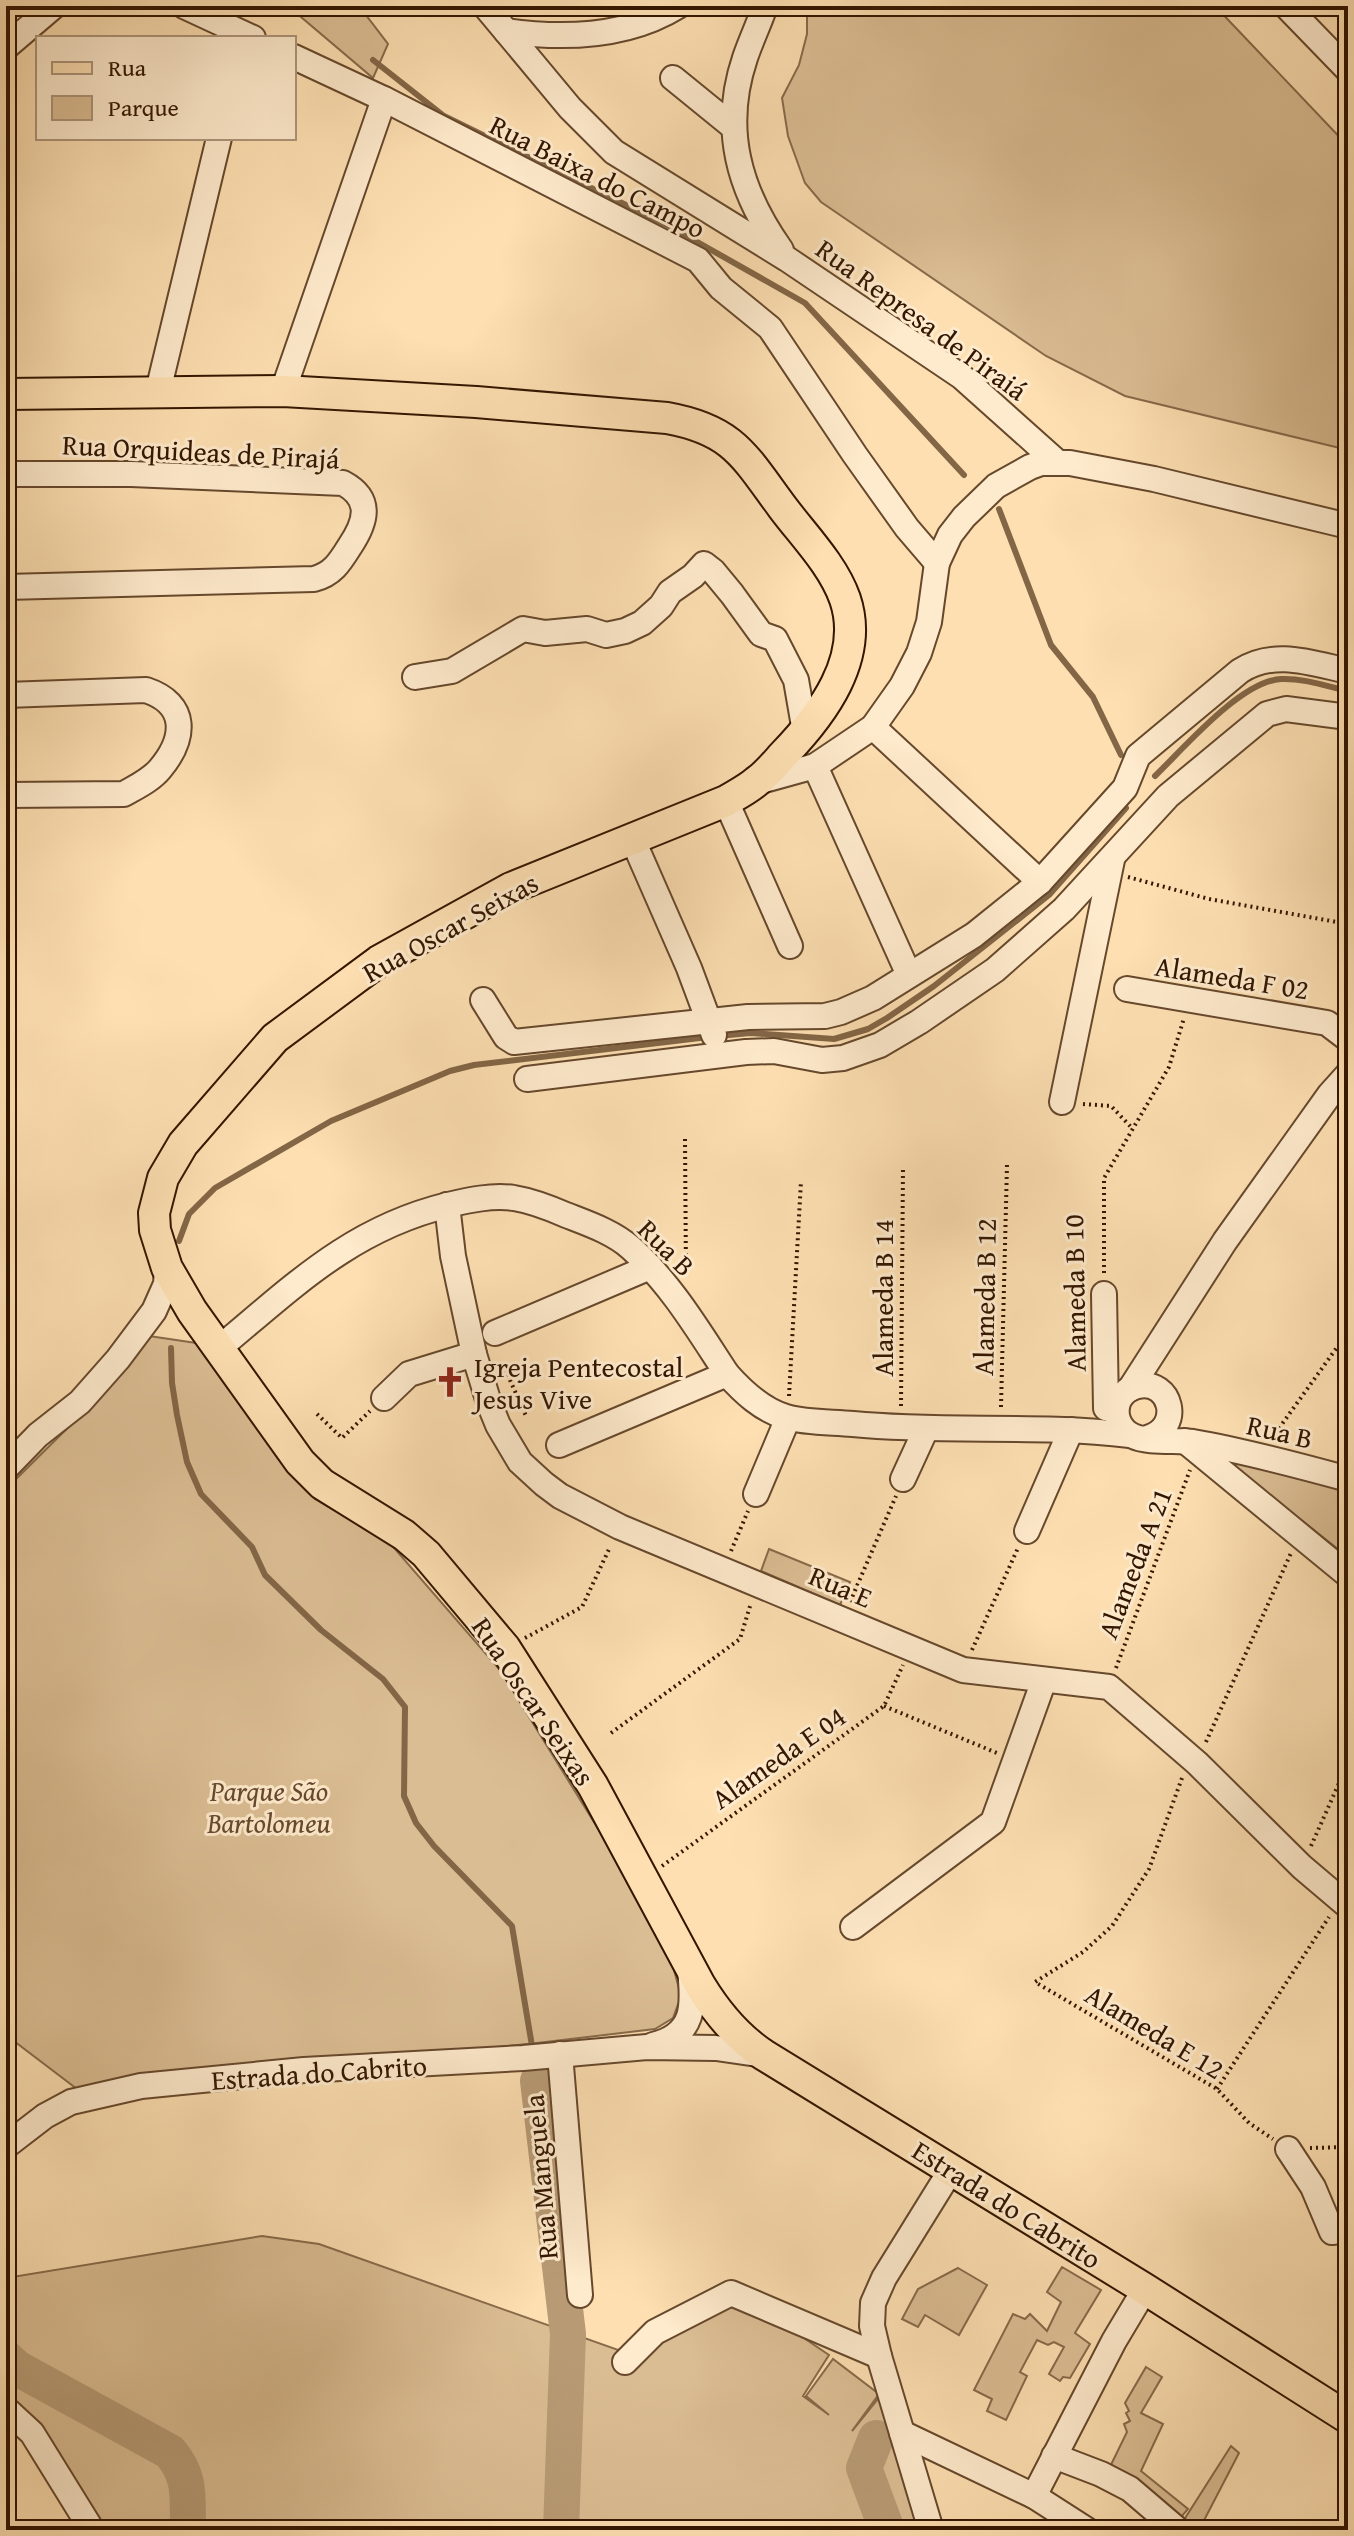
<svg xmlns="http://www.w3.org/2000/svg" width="1354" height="2536" viewBox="0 0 1354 2536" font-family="'Gentium Book Plus',serif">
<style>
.green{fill:#dbbd93;stroke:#876a4a;stroke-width:2}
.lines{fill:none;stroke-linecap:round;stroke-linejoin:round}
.stream{stroke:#836646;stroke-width:6}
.river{stroke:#b89b75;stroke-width:36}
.minor-casing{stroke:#66482c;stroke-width:28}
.major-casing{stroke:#331600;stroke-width:34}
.path{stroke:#331600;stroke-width:4;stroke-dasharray:2 4;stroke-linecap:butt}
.minor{stroke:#feeacc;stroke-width:24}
.major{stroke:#fddfb1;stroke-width:30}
.labels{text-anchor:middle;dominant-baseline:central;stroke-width:6;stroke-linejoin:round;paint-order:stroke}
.street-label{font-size:28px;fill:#331600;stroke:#feeacc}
.poi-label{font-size:28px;fill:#331600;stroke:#feeacc;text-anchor:start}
.park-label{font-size:28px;font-style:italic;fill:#65482c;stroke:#feeacc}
</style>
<rect width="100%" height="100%" fill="#fddfb1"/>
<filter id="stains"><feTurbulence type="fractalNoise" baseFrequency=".0025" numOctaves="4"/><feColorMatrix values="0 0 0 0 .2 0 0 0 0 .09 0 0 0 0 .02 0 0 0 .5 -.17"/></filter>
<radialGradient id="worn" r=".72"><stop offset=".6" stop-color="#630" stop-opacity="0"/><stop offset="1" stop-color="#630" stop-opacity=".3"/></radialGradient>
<!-- green -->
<g class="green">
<path d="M 288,6 L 359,6 L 388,44 L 373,78 Z"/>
<path d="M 807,6 L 1215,6 L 1348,146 L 1348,450 L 1125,396 L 1046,356 L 821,202 L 805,183 L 788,136 L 782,98 L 799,65 L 807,34 Z"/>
<path d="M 149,1336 L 196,1343 L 315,1499 L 389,1542 L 500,1670 L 605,1840 L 671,1959 L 681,1996 L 673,2018 L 655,2029 L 537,2043 L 77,2089 L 6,2035 L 6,1489 L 114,1382 Z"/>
<path d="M 1227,1459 L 1348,1488 L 1348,1557 L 1226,1461 Z"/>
<path d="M 769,1549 L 850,1582 L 840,1605 L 761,1571 Z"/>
<path d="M 262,2236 L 319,2244 L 618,2350 L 727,2286 L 829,2355 L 803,2396 L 829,2415 L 806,2396 L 833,2359 L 879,2394 L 852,2431 L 881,2395 L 921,2530 L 104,2530 L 47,2437 L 6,2401 L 6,2278 Z"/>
<path d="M 1062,2267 L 1101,2290 L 1075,2333 L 1090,2344 L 1070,2378 L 1063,2377 L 1060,2381 L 1049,2374 L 1064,2347 L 1054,2342 L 1048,2345 L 1037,2340 L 1020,2372 L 1027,2376 L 1006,2420 L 987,2411 L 992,2399 L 974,2390 L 1013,2314 L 1025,2319 L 1030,2314 L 1047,2331 L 1061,2302 L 1047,2292 Z"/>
<path d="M 958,2268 L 987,2285 L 959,2335 L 925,2315 L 918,2327 L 902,2319 L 918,2289 Z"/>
<path d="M 1146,2367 L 1162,2377 L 1141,2413 L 1163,2424 L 1141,2471 L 1188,2509 L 1176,2523 L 1106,2475 L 1127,2432 L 1124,2424 L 1130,2421 L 1126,2413 L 1129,2411 L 1125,2403 Z"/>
<path d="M 1231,2446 L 1239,2453 L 1199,2530 L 1193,2530 L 1182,2523 Z"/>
</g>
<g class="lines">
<!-- stream -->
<g class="stream">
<path d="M 373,60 L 444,116 L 669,226 L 805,303 L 964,475"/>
<path d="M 999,509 L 1051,645 L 1093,697 L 1121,755"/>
<path d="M 1155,776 C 1184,748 1241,681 1281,679 C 1303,678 1326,686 1348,691"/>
<path d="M 719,1036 L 750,1033 L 834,1039 L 868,1029 L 887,1018 L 934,986 L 1049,895 L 1126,808"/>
<path d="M 179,1241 L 189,1214 L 215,1188 L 331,1121 L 450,1071 L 474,1065 L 708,1037"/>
<path d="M 171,1348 L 172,1383 L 177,1415 L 187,1462 L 201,1494 L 252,1547 L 265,1575 L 321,1630 L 383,1679 L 405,1707 L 404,1796 L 416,1823 L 434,1846 L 512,1926 L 533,2052"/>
<path d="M 535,2063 L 538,2081"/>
</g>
<!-- river -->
<g class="river">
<path d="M 538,2081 L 568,2334 L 561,2530"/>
<path d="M 6,2358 L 17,2368 L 170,2452 C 192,2478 187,2498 188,2530"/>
<path d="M 876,2438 L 864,2468 L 887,2530"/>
</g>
<defs>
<g id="minor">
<path d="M 184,6 L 253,38"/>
<path d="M 485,6 L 570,108 L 614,152 L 787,259 L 962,377 L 1057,462"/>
<path d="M 765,6 C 759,24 751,40 745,58 C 721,129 739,191 781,250"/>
<path d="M 1286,6 L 1348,70"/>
<path d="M 506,31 C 563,39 628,37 678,6"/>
<path d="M 6,47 L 54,6"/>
<path d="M 294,57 L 384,99 L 698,260 L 721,288 L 770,328 L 855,455 L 907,528 L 937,563"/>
<path d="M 673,78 L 732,126"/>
<path d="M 158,391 L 219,138"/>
<path d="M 283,391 L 384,99"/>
<path d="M 6,474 L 131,474 L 343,483 C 373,499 366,522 350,546 C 340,562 333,574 314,579 L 6,587"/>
<path d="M 415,677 L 452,671 L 523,629 L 545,633 L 587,629 L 606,635 L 625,631 L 642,623 L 661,606 L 670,592 L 693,576 L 704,564 L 713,571 L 732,594 L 761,634 L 775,639 L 796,680 L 805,732"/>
<path d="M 6,695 L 146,690 C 188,704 186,738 160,769 C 151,780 136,787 124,794 L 6,795"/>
<path d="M 873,727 L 1040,882"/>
<path d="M 815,766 L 909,975"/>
<path d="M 757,782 L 815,766 L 873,727 L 902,686 L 919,653 L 929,622 L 937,563 L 950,535 L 964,517 L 996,486 L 1030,467 L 1041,463 L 1070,463 L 1154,479 L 1348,526"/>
<path d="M 726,801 L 790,946"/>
<path d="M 632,838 L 689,968 L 714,1035"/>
<path d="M 1127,989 L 1327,1023 L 1348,1039"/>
<path d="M 483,1000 L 506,1037 L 514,1042 L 748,1017 L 825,1016 L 841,1012 L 873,998 L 974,935 L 1040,882 L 1125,788 L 1138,756 L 1240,671 C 1274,649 1311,663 1348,671"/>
<path d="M 527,1079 L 746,1052 L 774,1051 L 822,1060 L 843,1058 L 880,1045 L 919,1022 L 995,970 L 1064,909 L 1168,796 L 1267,714 L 1286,709 L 1348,717"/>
<path d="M 1062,1102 L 1112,860"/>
<path d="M 447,1205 L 453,1256 L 474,1354 L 489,1403 L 498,1425 L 520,1462 L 544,1484 L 560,1496 L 620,1527 L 963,1670 L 1109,1687 L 1197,1763 L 1302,1867 L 1348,1906"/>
<path d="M 1104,1294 L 1106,1408"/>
<path d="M 495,1333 L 650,1267"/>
<path d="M 218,1349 C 293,1287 350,1229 448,1205 C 469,1200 492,1195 514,1198 C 532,1201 550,1208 566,1215 C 589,1224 613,1232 631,1248 C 671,1284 698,1330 727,1374 C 743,1392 762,1410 786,1417 C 807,1423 832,1422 853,1424 C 945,1433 1038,1424 1130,1435"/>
<path d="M 1130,1389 L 1225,1241 L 1330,1094 L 1348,1074"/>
<path d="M 384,1398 L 409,1374 L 474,1354"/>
<path d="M 1147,1438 C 1184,1428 1171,1379 1138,1386 C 1130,1387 1123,1393 1119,1400 C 1113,1414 1119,1430 1133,1436 C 1147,1443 1176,1440 1193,1442 C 1245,1451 1297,1465 1348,1479"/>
<path d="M 1185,1441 L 1348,1575"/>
<path d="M 559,1445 L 727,1374"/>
<path d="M 6,1468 L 38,1435 L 80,1402 L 118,1359 L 154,1311 L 166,1284 L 167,1268"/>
<path d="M 903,1479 L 926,1429"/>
<path d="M 756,1494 L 788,1418"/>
<path d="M 1027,1531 L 1071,1430"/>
<path d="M 853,1927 L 993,1822 L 1044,1680"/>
<path d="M 653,2045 C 695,2035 694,2006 690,1970"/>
<path d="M 560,2054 L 580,2295"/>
<path d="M 6,2146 L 45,2116 L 71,2102 L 141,2086 L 304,2070 L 523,2058 L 647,2047 L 716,2048 L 764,2055"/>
<path d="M 1288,2149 L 1313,2187 L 1332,2232 L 1348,2230"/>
<path d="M 625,2362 L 655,2332 L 731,2293 L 879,2356"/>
<path d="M 6,2409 L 32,2433 L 92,2530"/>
<path d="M 902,2433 L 1034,2496 L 1087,2530"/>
<path d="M 1054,2456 L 1101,2474 L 1130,2489 L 1178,2530"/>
<path d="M 1034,2496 L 1114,2341 L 1145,2289"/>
<path d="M 931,2530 L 879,2356 L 872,2326 L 873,2303 L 884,2278 L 951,2170"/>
</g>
<path id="major" d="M 6,394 L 283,391 L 476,402 L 667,418 C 734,430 745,457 783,508 C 804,536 833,565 845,599 C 865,658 822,715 783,755 C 775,764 767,774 757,781 C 748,789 736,795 726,801 L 511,888 L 379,961 L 275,1038 L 183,1144 L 163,1178 L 154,1213 L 155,1230 L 167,1268 L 192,1311 L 300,1462 L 322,1484 L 404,1535 L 426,1554 L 505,1648 L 593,1786 L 700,1985 C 717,2013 737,2037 764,2055 L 1145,2289 L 1348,2418"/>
</defs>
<!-- minor casing -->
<use href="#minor" class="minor-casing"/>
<!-- major casing -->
<use href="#major" class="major-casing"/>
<!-- path -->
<g class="path">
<path d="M 1128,877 L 1209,899 L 1348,924"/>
<path d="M 1083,1104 L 1111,1106 L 1131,1127"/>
<path d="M 685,1139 L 686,1277"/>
<path d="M 1104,1273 L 1104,1178 L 1169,1067 L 1184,1018"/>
<path d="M 505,1369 L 526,1416"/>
<path d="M 789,1396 L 801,1181"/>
<path d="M 901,1406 L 903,1168"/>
<path d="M 1001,1407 L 1007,1165"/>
<path d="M 317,1414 L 342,1438 L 370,1411"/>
<path d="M 1272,1438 L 1348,1332"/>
<path d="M 731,1551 L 748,1511"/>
<path d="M 850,1602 L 896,1496"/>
<path d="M 525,1638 L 582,1607 L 610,1547"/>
<path d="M 972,1650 L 1018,1548"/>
<path d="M 1116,1668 L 1190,1470"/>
<path d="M 884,1706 L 997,1753"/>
<path d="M 611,1733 L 740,1639 L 751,1603"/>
<path d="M 1206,1742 L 1291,1553"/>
<path d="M 1182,1778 L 1149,1869 L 1112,1926 L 1083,1952 L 1035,1982 L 1217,2089 L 1249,2123 L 1273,2139"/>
<path d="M 1311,1846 L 1348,1763"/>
<path d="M 662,1866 L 884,1706 L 903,1665"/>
<path d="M 1217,2089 L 1329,1917"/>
<path d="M 1310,2148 L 1348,2147"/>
</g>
<!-- minor -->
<use href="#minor" class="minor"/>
<!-- major -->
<use href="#major" class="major"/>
</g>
<!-- icons -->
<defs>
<symbol id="church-bare" viewBox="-9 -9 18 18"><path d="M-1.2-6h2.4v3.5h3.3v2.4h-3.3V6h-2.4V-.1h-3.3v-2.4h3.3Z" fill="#8f2418" stroke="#feeacc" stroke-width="2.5" paint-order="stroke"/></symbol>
</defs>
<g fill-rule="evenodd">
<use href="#church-bare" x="428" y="1360" width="44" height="44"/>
</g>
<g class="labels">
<!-- street labels -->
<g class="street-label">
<text transform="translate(598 176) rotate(27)">Rua Baixa do Campo</text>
<text transform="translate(922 319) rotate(36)">Rua Represa de Piraiá</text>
<text transform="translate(201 451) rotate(3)">Rua Orquideas de Pirajá</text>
<text transform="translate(450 927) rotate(-29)">Rua Oscar Seixas</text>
<text transform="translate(1232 977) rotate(9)">Alameda F 02</text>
<text transform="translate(667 1247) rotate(45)">Rua B</text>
<text transform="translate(1074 1293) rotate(-91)">Alameda B 10</text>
<text transform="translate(984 1297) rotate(-89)">Alameda B 12</text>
<text transform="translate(882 1298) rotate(-90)">Alameda B 14</text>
<text transform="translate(1280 1431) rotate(13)">Rua B</text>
<text transform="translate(1134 1563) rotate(-69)">Alameda A 21</text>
<text transform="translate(841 1586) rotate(23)">Rua E</text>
<text transform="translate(534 1701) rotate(56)">Rua Oscar Seixas</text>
<text transform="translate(778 1757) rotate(-35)">Alameda E 04</text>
<text transform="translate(1155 2031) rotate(31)">Alameda E 12</text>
<text transform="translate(319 2072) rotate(-4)">Estrada do Cabrito</text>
<text transform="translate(540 2177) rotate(-95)">Rua Manguela</text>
<text transform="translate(1007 2204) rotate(32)">Estrada do Cabrito</text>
</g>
<!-- poi labels -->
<g class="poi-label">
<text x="474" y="1366">Igreja Pentecostal<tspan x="474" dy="32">Jesus Vive</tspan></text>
</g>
<!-- park labels -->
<g class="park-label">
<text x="269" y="1790">Parque São<tspan x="269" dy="32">Bartolomeu</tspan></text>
</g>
</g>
<!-- margin -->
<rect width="1354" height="2536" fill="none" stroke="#fddfb1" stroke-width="32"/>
<rect x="8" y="8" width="1338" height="2520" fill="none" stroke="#331600" stroke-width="4"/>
<rect x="16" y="16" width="1322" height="2504" fill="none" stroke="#331600" stroke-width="2"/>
<!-- legend -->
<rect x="36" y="36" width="260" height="104" fill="#feeacc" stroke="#ad957a" stroke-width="2"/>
<rect x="52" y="62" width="40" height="12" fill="#fddfb1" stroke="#ad957a" stroke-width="2"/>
<text x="108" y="76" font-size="24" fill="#331600">Rua</text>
<rect x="52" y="96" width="40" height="24" fill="#dbbd93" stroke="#ad957a" stroke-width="2"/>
<text x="108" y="116" font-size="24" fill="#331600">Parque</text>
<rect width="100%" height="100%" filter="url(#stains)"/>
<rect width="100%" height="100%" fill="url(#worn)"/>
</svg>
